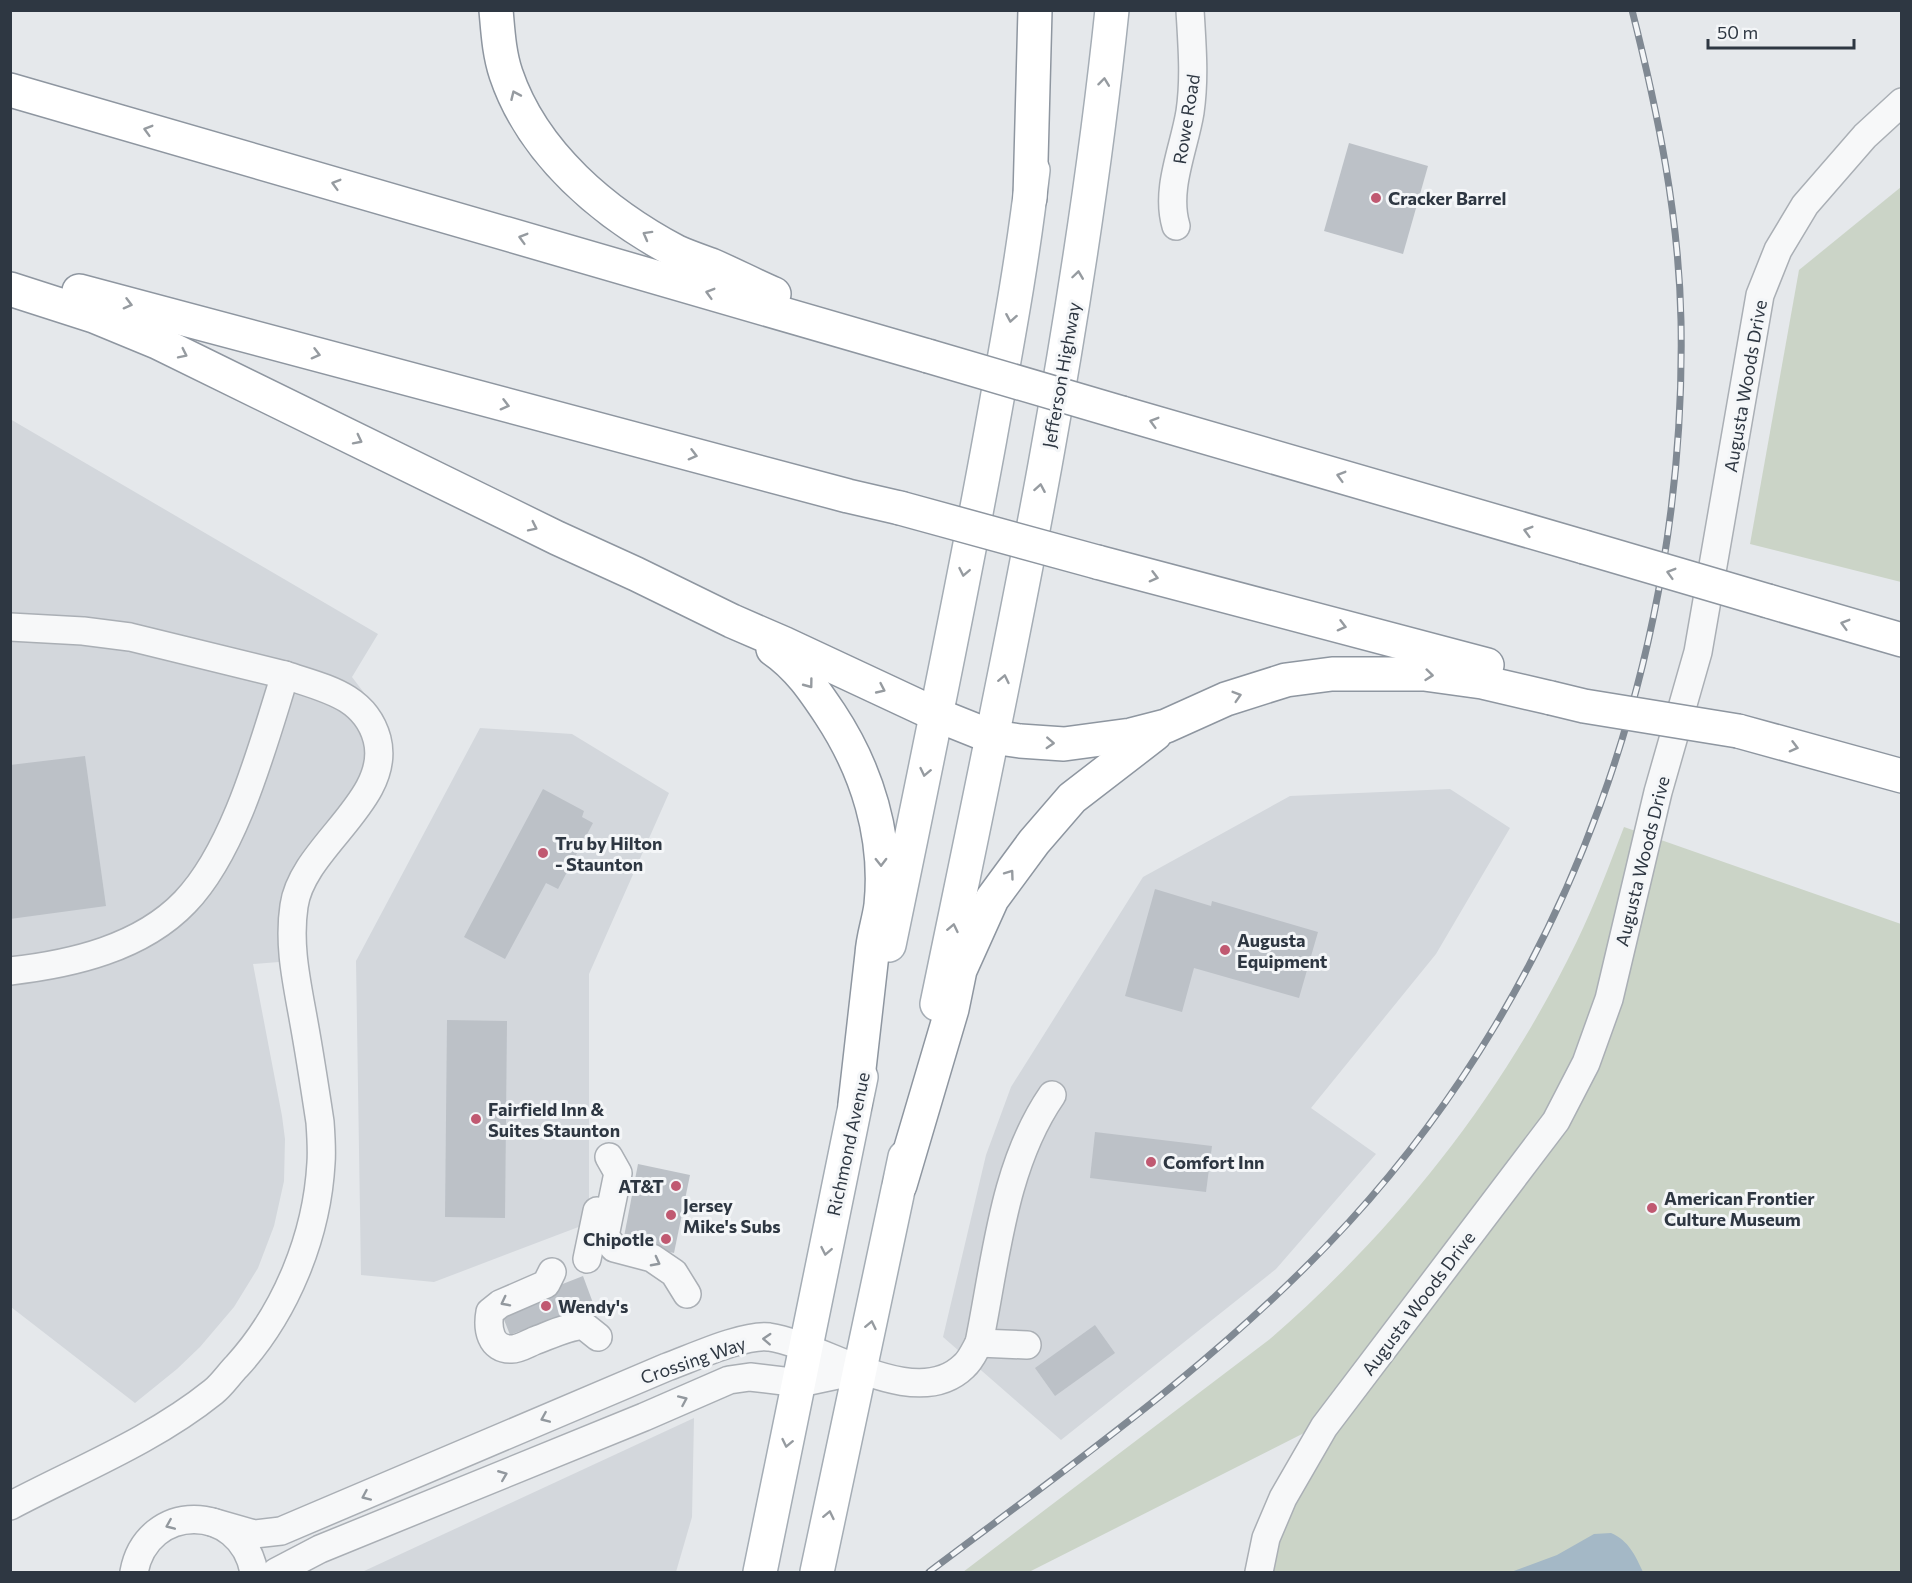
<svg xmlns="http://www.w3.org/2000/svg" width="1912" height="1583" viewBox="0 0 1912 1583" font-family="Commissioner,sans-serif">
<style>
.built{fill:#d3d7dc}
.green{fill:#cbd4c7}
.water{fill:#a4b8c6}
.building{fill:#bcc1c7}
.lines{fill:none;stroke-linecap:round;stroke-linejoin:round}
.minor-casing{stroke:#aaafb5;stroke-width:30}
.major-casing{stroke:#a5adb5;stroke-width:36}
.highway-casing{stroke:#8e96a0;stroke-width:36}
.minor{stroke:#f7f8f9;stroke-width:27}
.major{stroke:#fff;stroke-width:33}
.highway{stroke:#fff;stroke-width:33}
.rail-casing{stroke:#808993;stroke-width:7}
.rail{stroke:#f4f6f8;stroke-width:4.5;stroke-dasharray:14;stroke-linecap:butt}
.highway-bridge-casing{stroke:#8e96a0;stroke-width:36;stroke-linecap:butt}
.highway-bridge{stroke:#fff;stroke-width:33}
.oneway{stroke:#969ba0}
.oneway2{stroke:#92989e}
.poi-dot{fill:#c05971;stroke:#f4f6f8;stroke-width:2}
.labels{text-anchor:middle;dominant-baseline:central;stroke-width:6;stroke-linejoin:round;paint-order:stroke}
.street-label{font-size:18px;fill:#2e3742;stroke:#f4f6f8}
.poi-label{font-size:18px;font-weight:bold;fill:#2e3742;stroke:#f4f6f8;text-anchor:start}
</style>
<rect width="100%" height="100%" fill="#e5e8eb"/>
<!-- built -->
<g class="built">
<path d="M 10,419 L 378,634 L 352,677 L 371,702 L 383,727 L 306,898 L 304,960 L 253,964 L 282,1116 L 285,1139 L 284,1181 L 274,1226 L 258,1268 L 234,1307 L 200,1347 L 177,1369 L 135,1403 L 11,1307 Z"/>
<path d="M 480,728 L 572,734 L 669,793 L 589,974 L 589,1223 L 434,1282 L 361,1275 L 356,961 Z"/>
<path d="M 1450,789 L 1510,828 L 1436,954 L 1311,1108 L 1376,1154 L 1276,1269 L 1061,1440 L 943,1337 L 986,1155 L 1011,1087 L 1143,877 L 1290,796 Z"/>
<path d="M 694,1418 L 692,1517 L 676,1572 L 362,1572 Z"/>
</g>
<!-- green -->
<g class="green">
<path d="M 1901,187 L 1901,582 L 1750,544 L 1799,270 Z"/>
<path d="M 1624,827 L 1901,924 L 1901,1572 L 1251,1572 L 1308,1431 L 1029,1572 L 963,1572 L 1270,1339 C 1398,1228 1503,1094 1577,941 C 1595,904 1609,866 1624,827 Z"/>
</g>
<!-- water -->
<path class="water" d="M 1611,1533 C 1629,1541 1635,1555 1643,1572 L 1511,1572 L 1557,1555 L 1594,1534 Z"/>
<!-- building -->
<g class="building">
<path d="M 1349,143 L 1428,166 L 1403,254 L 1324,231 Z"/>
<path d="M 85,756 L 106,906 L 10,919 L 10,765 Z"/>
<path d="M 543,789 L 584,811 L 582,817 L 593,823 L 558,889 L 546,883 L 505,959 L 464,937 Z"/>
<path d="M 1155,889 L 1211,906 L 1212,901 L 1318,932 L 1299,998 L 1194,968 L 1182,1012 L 1125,996 Z"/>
<path d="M 447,1020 L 507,1021 L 505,1218 L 445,1217 Z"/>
<path d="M 1095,1132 L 1212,1146 L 1206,1192 L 1090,1178 Z"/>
<path d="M 638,1164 L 690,1175 L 674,1253 L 623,1242 Z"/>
<path d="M 583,1276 L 593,1303 L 563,1314 L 565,1317 L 554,1321 L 553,1318 L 534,1326 L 536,1329 L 520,1331 L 510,1335 L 501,1312 L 509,1305 Z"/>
<path d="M 1095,1325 L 1115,1353 L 1055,1396 L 1035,1368 Z"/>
</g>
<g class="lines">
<defs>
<g id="minor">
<path d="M 1176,226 C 1165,189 1184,149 1190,112 C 1195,78 1192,45 1190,10"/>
<path d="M 10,627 L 83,631 L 130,637 L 285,675 C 263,744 236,849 185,902 C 141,948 72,964 10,971"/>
<path d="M 609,1157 L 618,1173 L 605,1236 L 614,1248 L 652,1258 L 674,1273 L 687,1294"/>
<path d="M 587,1259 L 597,1211"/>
<path d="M 552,1272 L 546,1284 L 500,1304 L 490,1312 C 487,1328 490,1350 512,1349 C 519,1349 527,1344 534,1341 C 550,1335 566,1327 583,1325 L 598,1337"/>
<path d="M 979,1343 L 1027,1345"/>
<path d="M 10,1506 C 78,1470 152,1441 213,1392 C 222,1385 229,1374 237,1366 C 286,1312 317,1236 321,1163 C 322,1150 321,1136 320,1122 C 315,1089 310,1056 304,1023 C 297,983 288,946 294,906 C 302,847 393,800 377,739 C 365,695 323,688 285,675"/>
<path d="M 212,1522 L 254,1534 L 281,1531 L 667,1367 C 692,1358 744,1334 769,1337 C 824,1345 915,1414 964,1366 C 971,1360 975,1350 979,1343 C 996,1260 1003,1166 1052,1095"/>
<path d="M 134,1572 C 147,1502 241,1502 254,1572"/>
<path d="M 276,1572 L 320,1549 L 644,1417 L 729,1380 L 750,1377 L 800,1383 L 861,1370"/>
<path d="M 1259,1572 L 1266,1538 L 1283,1498 L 1324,1427 L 1556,1121 L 1586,1063 L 1609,999 L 1658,792 L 1698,652 L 1760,295 L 1778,250 L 1805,205 L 1865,136 L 1902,102"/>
</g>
<g id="major">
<path d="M 889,945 C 924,776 959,608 990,438 C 1006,349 1023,260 1033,170"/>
<path d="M 937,1004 C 1005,675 1077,345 1112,10"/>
<path d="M 760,1572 L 861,1077"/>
<path d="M 817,1572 L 905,1157"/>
</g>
<g id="highway">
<path d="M 496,10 C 498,32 499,53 506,74 C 533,154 605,214 677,252 C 688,257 700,261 711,265 C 732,274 753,285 774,294"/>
<path d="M 10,90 L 928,356"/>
<path d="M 1030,198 L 1035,10"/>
<path d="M 10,289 L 94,316 L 157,342 L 557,538 L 636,574 L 732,621 L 785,644 L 937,715 L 992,737 L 1020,741 L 1064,744 L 1131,735 L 1166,726 L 1226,699 L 1286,680 L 1332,674 L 1424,674 L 1482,682 L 1551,698"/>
<path d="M 79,291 L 848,496 L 900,508"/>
<path d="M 1122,413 L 1584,547"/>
<path d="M 1097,562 L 1487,665"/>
<path d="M 1768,601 L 1902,640"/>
<path d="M 773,649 C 798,666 814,690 830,714 C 867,770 888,837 881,905 C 879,921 873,937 872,954 C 866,1004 861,1054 855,1104"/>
<path d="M 1738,731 L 1902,776"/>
<path d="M 900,1185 L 952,1009 L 960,970 L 992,899 L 1034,842 L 1072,798 L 1155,734"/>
</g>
</defs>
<!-- minor casing -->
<use href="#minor" class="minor-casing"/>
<!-- major casing -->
<use href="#major" class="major-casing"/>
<!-- highway casing -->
<use href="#highway" class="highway-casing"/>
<!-- minor -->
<use href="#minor" class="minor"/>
<!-- major -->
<use href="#major" class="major"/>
<!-- highway -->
<use href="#highway" class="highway"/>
<defs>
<path id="rail" d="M 929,1572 C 1074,1463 1225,1357 1349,1222 C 1571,980 1687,649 1681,321 C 1679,216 1658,113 1632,10"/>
</defs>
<!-- rail casing -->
<use href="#rail" class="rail-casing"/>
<!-- rail -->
<use href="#rail" class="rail"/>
<defs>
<g id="highway-bridge">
<path d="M 928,356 L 1122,413"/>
<path d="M 900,508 L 1097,562"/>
<path d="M 1584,547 L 1768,601"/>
<path d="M 1551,698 L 1584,706 L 1738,731"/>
</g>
</defs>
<!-- highway-bridge casing -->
<use href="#highway-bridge" class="highway-bridge-casing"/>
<!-- highway-bridge -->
<use href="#highway-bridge" class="highway-bridge"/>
</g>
<!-- one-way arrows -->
<defs><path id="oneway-chevron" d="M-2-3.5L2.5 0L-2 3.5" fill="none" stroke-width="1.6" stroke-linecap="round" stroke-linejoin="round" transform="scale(1.5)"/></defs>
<g class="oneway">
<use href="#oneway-chevron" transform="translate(1104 82) rotate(-83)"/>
<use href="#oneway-chevron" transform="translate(515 95) rotate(-114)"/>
<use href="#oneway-chevron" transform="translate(148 130) rotate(-164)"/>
<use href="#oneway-chevron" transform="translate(336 184) rotate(-164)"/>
<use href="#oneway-chevron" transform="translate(647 235) rotate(-151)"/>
<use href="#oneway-chevron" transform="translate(523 238) rotate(-164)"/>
<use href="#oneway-chevron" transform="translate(1078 275) rotate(-82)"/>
<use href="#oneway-chevron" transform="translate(710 293) rotate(-164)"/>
<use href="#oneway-chevron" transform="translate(128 304) rotate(15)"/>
<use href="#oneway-chevron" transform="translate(1011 318) rotate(100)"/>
<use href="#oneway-chevron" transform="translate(183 354) rotate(26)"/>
<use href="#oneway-chevron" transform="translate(316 354) rotate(15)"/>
<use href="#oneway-chevron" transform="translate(505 405) rotate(15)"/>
<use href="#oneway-chevron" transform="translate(1154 422) rotate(-164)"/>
<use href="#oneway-chevron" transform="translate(358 440) rotate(27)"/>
<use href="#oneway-chevron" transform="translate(693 455) rotate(15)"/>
<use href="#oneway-chevron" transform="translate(1341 476) rotate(-164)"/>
<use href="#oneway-chevron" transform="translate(1040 488) rotate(-80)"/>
<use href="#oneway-chevron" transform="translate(533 527) rotate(26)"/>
<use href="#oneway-chevron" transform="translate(1528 531) rotate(-164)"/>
<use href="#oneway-chevron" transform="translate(964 572) rotate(101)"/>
<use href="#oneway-chevron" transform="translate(1671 573) rotate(-164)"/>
<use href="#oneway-chevron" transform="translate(1154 577) rotate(15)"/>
<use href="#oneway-chevron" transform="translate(1845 624) rotate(-164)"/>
<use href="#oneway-chevron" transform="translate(1342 626) rotate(15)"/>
<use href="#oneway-chevron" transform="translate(1429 675) rotate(6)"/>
<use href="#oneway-chevron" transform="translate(1004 679) rotate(-78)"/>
<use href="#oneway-chevron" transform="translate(809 684) rotate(53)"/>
<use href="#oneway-chevron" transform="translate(881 689) rotate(25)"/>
<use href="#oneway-chevron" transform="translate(1237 696) rotate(-17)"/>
<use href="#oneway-chevron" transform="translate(1050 743) rotate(3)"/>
<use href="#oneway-chevron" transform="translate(1794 747) rotate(15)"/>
<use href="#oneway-chevron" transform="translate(925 772) rotate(102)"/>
<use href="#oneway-chevron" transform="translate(881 862) rotate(89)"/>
<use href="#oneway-chevron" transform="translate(1010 874) rotate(-54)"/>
<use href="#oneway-chevron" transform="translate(953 928) rotate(-78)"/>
<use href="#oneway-chevron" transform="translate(826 1251) rotate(101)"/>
<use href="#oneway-chevron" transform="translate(871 1325) rotate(-78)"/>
<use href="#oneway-chevron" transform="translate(787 1443) rotate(102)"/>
<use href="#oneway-chevron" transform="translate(829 1515) rotate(-78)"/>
</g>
<g class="oneway2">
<use href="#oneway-chevron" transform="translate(656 1262) rotate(28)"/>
<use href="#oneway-chevron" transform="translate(505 1302) rotate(153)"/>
<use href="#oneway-chevron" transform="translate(767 1339) rotate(-177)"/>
<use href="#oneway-chevron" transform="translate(683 1400) rotate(-24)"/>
<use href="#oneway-chevron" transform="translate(545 1418) rotate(157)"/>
<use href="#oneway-chevron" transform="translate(503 1475) rotate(-22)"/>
<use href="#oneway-chevron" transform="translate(366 1496) rotate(156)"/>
<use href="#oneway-chevron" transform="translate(170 1525) rotate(157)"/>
</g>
<!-- markers -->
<g class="poi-dot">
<circle cx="1376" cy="198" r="6"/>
<circle cx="543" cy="853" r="6"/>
<circle cx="1225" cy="950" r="6"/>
<circle cx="476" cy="1119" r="6"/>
<circle cx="1151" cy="1162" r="6"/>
<circle cx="676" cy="1186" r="6"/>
<circle cx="1652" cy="1208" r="6"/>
<circle cx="671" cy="1215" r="6"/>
<circle cx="666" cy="1239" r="6"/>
<circle cx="546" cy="1306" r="6"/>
</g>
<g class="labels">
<!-- street labels -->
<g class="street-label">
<text transform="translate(1186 119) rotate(-81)">Rowe Road</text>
<text transform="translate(1061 375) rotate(-80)">Jefferson Highway</text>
<text transform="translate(1745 386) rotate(-80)">Augusta Woods Drive</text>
<text transform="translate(1642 861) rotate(-76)">Augusta Woods Drive</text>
<text transform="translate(848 1144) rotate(-78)">Richmond Avenue</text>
<text transform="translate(1418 1303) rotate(-53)">Augusta Woods Drive</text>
<text transform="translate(693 1360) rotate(-19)">Crossing Way</text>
</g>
<!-- poi labels -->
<g class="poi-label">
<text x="1388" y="198">Cracker Barrel</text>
<text x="555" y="843">Tru by Hilton<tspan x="555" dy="21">- Staunton</tspan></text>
<text x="1237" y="940">Augusta<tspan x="1237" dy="21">Equipment</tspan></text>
<text x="488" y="1109">Fairfield Inn &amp;<tspan x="488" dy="21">Suites Staunton</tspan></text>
<text x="1163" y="1162">Comfort Inn</text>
<text x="664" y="1186" text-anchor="end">AT&amp;T</text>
<text x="1664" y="1198">American Frontier<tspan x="1664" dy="21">Culture Museum</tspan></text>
<text x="683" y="1205">Jersey<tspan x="683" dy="21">Mike's Subs</tspan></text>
<text x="654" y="1239" text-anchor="end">Chipotle</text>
<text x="558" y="1306">Wendy's</text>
</g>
</g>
<!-- border -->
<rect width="1912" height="1583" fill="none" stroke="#2e3742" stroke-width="24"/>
<!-- scale -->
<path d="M1708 39v9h146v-9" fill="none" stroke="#2e3742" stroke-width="3"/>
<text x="1717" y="39" font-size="18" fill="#2e3742" stroke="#f4f6f8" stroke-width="4.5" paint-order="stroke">50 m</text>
</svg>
